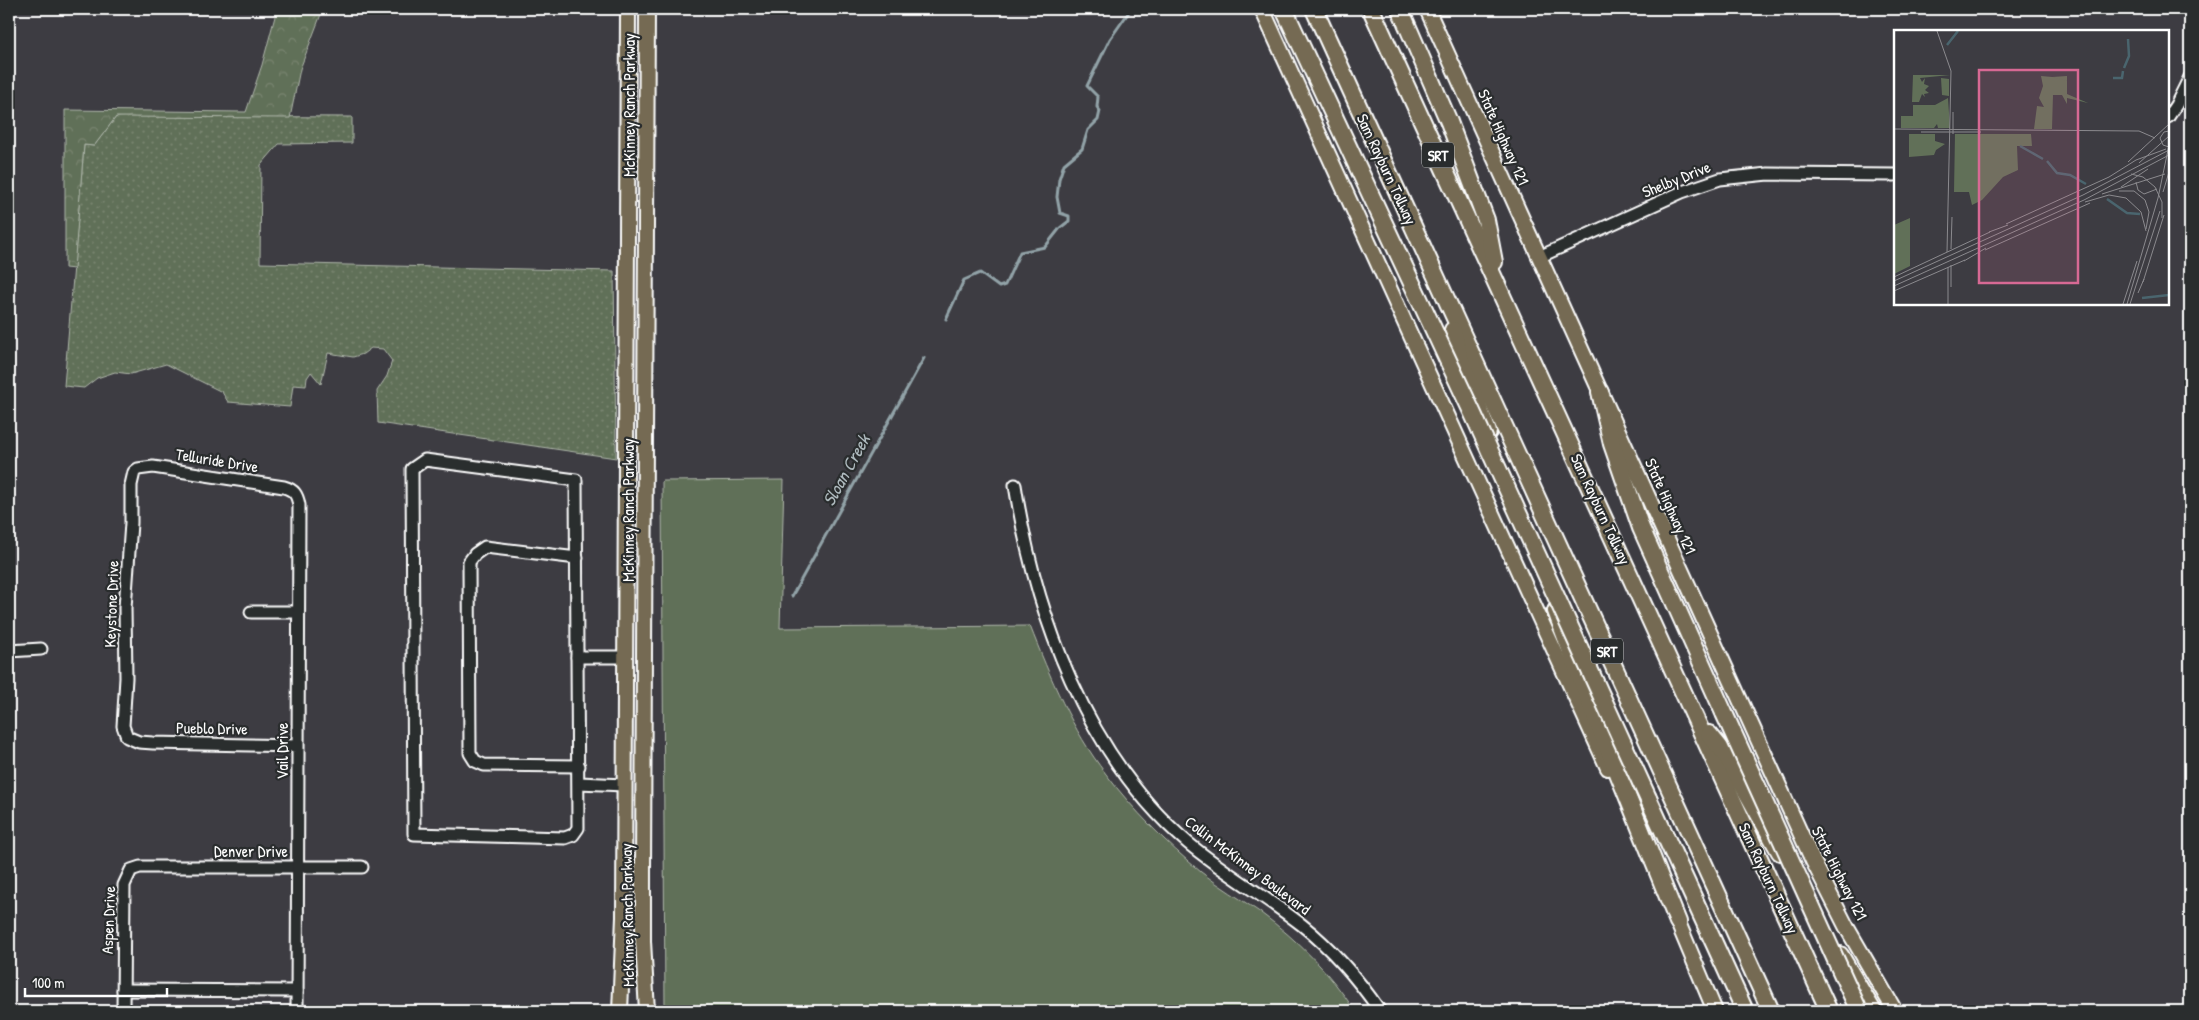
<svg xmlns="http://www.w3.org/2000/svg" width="2199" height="1020" viewBox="0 0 2199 1020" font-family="'Patrick Hand',sans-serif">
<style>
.grass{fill:url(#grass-dots);stroke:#b0b8ac}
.forest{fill:url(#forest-crowns);stroke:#b0b8ac}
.garden{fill:#617058;stroke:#b0b8ac}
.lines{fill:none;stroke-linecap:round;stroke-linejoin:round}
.stream{stroke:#92a3a8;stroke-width:3}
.minor-casing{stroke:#fff;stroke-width:15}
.major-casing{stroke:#fff;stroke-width:18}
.highway-casing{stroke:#fff;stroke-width:20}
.minor{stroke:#2a2d2e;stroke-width:11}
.major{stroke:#746b52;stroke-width:14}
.highway{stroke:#746b52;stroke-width:16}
.highway-bridge-casing{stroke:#fff;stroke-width:20;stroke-linecap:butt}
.highway-bridge{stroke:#746b52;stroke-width:16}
.labels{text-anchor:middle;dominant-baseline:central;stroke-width:4.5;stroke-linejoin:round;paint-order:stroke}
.shield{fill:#2a2d2e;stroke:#bfc0c0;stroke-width:1}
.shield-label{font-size:15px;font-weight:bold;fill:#fff}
.street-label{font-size:16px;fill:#fff;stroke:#2a2d2e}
.water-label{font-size:18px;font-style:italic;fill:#aebabe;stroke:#2a2d2e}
.inset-river{fill:none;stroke:#4a656e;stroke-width:2.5}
.inset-road{fill:none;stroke:#8b8a8e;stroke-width:1}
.view{fill:#d76994;fill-opacity:0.15;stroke:#d76994;stroke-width:2.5}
.inset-edge{fill:none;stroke:#fff;stroke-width:2.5}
</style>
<defs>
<pattern id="grass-dots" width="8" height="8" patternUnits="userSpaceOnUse" patternTransform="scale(1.25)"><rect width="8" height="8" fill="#617058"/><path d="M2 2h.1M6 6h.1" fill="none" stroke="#798571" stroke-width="1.8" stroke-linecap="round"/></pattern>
<pattern id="forest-crowns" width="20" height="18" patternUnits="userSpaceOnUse" patternTransform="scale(1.25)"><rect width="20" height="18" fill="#617058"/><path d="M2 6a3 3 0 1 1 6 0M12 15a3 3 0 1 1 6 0" fill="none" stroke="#798571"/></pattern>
</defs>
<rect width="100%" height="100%" fill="#3d3c42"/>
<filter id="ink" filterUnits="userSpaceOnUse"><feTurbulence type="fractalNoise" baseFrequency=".02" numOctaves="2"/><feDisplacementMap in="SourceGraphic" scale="10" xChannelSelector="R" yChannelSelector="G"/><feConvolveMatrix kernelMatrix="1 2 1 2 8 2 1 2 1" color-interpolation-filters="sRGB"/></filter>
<g filter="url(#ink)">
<!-- grass -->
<path class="grass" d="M 138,116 L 352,117 L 352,143 L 279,144 L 261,165 L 260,263 L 614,271 L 616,458 L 378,423 L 377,391 L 387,376 L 392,361 L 383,349 L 371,348 L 363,354 L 353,357 L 328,353 L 321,384 L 311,372 L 307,378 L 306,386 L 293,385 L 290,407 L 228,402 L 222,392 L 166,364 L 131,374 L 115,372 L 97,378 L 84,388 L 64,386 L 84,145 L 94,146 L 116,117 Z"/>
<!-- forest -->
<path class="forest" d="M 277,9 L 323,9 L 300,69 L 290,118 L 116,117 L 94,146 L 84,145 L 74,269 L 65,268 L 65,110 L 246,112 L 262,65 Z"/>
<!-- garden -->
<path class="garden" d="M 784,480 L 780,628 L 1030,626 C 1050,677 1072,730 1106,774 C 1134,811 1166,843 1201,872 C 1220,887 1241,899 1261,913 C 1299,941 1329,972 1355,1011 L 665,1011 L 662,481 Z"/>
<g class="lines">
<!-- stream -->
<g class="stream">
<path d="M 946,319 L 964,280 L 980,273 L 999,287 L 1005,285 L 1020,252 L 1045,247 L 1060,228 L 1069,221 L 1069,216 L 1060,213 L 1057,197 L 1059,179 L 1064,164 L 1082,149 L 1088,130 L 1098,120 L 1100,111 L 1097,107 L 1098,97 L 1087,86 L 1110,39 L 1131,9"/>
<path d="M 792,596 L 924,358"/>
</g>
<defs>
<g id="minor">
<path d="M 2168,117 L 2176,105 L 2190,77"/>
<path d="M 1539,257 L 1682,192 L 1720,179 L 1768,174 L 1895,175"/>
<path d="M 425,460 L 576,480 L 578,828 L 573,835 L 565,838 L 414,834 L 412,469 Z"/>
<path d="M 1015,485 C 1035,614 1086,756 1188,843 C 1224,873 1265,896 1302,925 C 1332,949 1358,979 1380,1011"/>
<path d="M 577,558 L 485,547 L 475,554 L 469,562 L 470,753 L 475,761 L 484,765 L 579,766"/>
<path d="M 251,612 L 298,612"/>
<path d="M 9,651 L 41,649"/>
<path d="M 577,657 L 624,657"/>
<path d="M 579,783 L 624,785"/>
<path d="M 123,990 L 297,991"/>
<path d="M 123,1011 L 124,885 L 131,870 L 140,867 L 362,867"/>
<path d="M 297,1011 L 299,505 C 297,494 294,490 284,487 L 153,467 L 138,469 L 134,472 L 131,485 L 131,523 L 125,608 L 126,678 L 123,726 L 127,737 L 139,742 L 153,743 L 298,746"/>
</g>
<g id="major">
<path d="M 1262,9 L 1608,768"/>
<path d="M 1427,9 L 1813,861 L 1847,928 L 1895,1011"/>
<path d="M 1674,913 L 1715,1011"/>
<path d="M 620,1011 L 624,917 L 628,9"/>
<path d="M 647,1011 L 643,941 L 643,871 L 647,9"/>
</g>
<g id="highway">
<path d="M 1314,9 L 1771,1011"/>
<path d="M 1371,9 L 1829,1011"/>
<path d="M 1400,9 L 1449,122 L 1486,220 L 1494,262"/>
<path d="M 1453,330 L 1459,355 L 1488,432"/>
<path d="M 1600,392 L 1612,444 L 1641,528 L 1724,713"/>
<path d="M 1556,611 L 1593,711 L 1678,922"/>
<path d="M 1709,734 L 1726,755 L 1780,852"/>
<path d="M 1648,798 L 1745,1011"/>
<path d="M 1840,955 L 1873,1011"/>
</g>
</defs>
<!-- minor casing -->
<use href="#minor" class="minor-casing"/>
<!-- major casing -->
<use href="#major" class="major-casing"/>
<!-- highway casing -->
<use href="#highway" class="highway-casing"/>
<!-- minor -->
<use href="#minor" class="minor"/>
<!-- major -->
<use href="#major" class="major"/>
<!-- highway -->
<use href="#highway" class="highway"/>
<defs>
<g id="highway-bridge">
<path d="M 1284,9 L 1473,414 L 1648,798"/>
<path d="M 1724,713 L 1859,1011"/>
</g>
</defs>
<!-- highway-bridge casing -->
<use href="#highway-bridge" class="highway-bridge-casing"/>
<!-- highway-bridge -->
<use href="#highway-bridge" class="highway-bridge"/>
</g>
</g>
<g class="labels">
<!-- shield labels -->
<g class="shield">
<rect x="1422" y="142.5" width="32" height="25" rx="4"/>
<rect x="1591" y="638.5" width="32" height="25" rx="4"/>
</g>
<g class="shield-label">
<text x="1438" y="155">SRT</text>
<text x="1607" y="651">SRT</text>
</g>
<!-- street labels -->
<g class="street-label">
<text transform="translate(629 105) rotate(-90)">McKinney Ranch Parkway</text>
<text transform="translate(1504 137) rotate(66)">State Highway 121</text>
<text transform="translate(1387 169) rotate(65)">Sam Rayburn Tollway</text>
<text transform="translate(1676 179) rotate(-22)">Shelby Drive</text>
<text transform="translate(217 460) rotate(9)">Telluride Drive</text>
<text transform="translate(1671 506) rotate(66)">State Highway 121</text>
<text transform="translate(1601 509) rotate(65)">Sam Rayburn Tollway</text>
<text transform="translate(628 510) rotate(-90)">McKinney Ranch Parkway</text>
<text transform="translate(111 604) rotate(-88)">Keystone Drive</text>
<text transform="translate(212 728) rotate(1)">Pueblo Drive</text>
<text transform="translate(282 751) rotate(-90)">Vail Drive</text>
<text x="251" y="851">Denver Drive</text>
<text transform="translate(1248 865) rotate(37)">Collin McKinney Boulevard</text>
<text transform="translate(1840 873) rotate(63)">State Highway 121</text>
<text transform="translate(1769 878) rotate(65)">Sam Rayburn Tollway</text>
<text transform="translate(627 915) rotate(-91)">McKinney Ranch Parkway</text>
<text transform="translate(108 920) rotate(-88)">Aspen Drive</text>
</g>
<!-- water labels -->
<g class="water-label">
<text transform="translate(846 470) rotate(-61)">Sloan Creek</text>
</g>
</g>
<!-- overview -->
<g transform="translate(1894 30)">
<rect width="275" height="275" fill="#3d3c42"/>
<path d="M 19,45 L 56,45 L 26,48 L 28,52 L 31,48 L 30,54 L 35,56 L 31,60 L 35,63 L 30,64 L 31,67 L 28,64 L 25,72 L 18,72 ZM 147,46 L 170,48 L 173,51 L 173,74 L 168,65 L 159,65 L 158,99 L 140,99 L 143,76 L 150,77 L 145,68 L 149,56 ZM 47,48 L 55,49 L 55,66 L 48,65 ZM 54,68 L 56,98 L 44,98 L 43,94 L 40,98 L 7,98 L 7,86 L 19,86 L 19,75 L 41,75 ZM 16,188 L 16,236 L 0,244 L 0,195 Z" fill="#617058"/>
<path d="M 173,46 L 173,64 L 194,73 L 173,68 L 173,51 L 158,47 ZM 15,104 L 41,104 L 41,111 L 51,114 L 42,120 L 40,125 L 15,127 Z" fill="#617058"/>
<path d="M 61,104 L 137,104 L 138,116 L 123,116 L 124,140 L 109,147 L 88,170 L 78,175 L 75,162 L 60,162 Z" fill="#617058"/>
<path class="inset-river" d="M 53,15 L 64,1M 230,38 L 235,26 L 234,9M 219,48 L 228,48 L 229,41M 126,116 L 149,129M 153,131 L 163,143 L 176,145 L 192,154M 213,169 L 233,183 L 246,184M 248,268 L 275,265"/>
<path class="inset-road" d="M 43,1 L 57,41 L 53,222M 0,99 L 245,101 L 261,108M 275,101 L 270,102 L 266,108 L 269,115 L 275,117M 27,102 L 87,102M 59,104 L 59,82M 234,132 L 275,94M 245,133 L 275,106M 237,144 L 249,147 L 261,157 L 268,172 L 268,188M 242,152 L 244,160 L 250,164 L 263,159M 227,157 L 254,139M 225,161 L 240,161 L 251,170 L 255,182 L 252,199M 269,162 L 275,142M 208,164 L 271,144M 191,172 L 215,165 L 232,168 L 247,182 L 252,201M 112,194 L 215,147 L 242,130 L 272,119M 95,202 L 114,195M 57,219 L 58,187M 91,220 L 196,173M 70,231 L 92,218M 54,237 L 54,274M 0,247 L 96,202M 0,251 L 189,165 L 275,120M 249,252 L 270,185M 0,256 L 190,170 L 275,125M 57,257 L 57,235M 0,261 L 71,230M 244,263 L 250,249M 229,274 L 243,231M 233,274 L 264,168 L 275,115M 236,274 L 266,181"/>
<path class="view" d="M 85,40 L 184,40 L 184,253 L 85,253 Z"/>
<rect width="275" height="275" class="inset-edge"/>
</g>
<!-- margin -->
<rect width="2199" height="1020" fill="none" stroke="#2a2d2e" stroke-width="30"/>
<rect x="15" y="15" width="2169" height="990" fill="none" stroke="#fff" stroke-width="2" filter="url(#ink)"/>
<!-- scale -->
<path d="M25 988v8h142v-8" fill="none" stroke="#ffffff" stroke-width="2.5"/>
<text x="32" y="988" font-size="15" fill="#ffffff" stroke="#2a2d2e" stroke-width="4" paint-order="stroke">100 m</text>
</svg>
